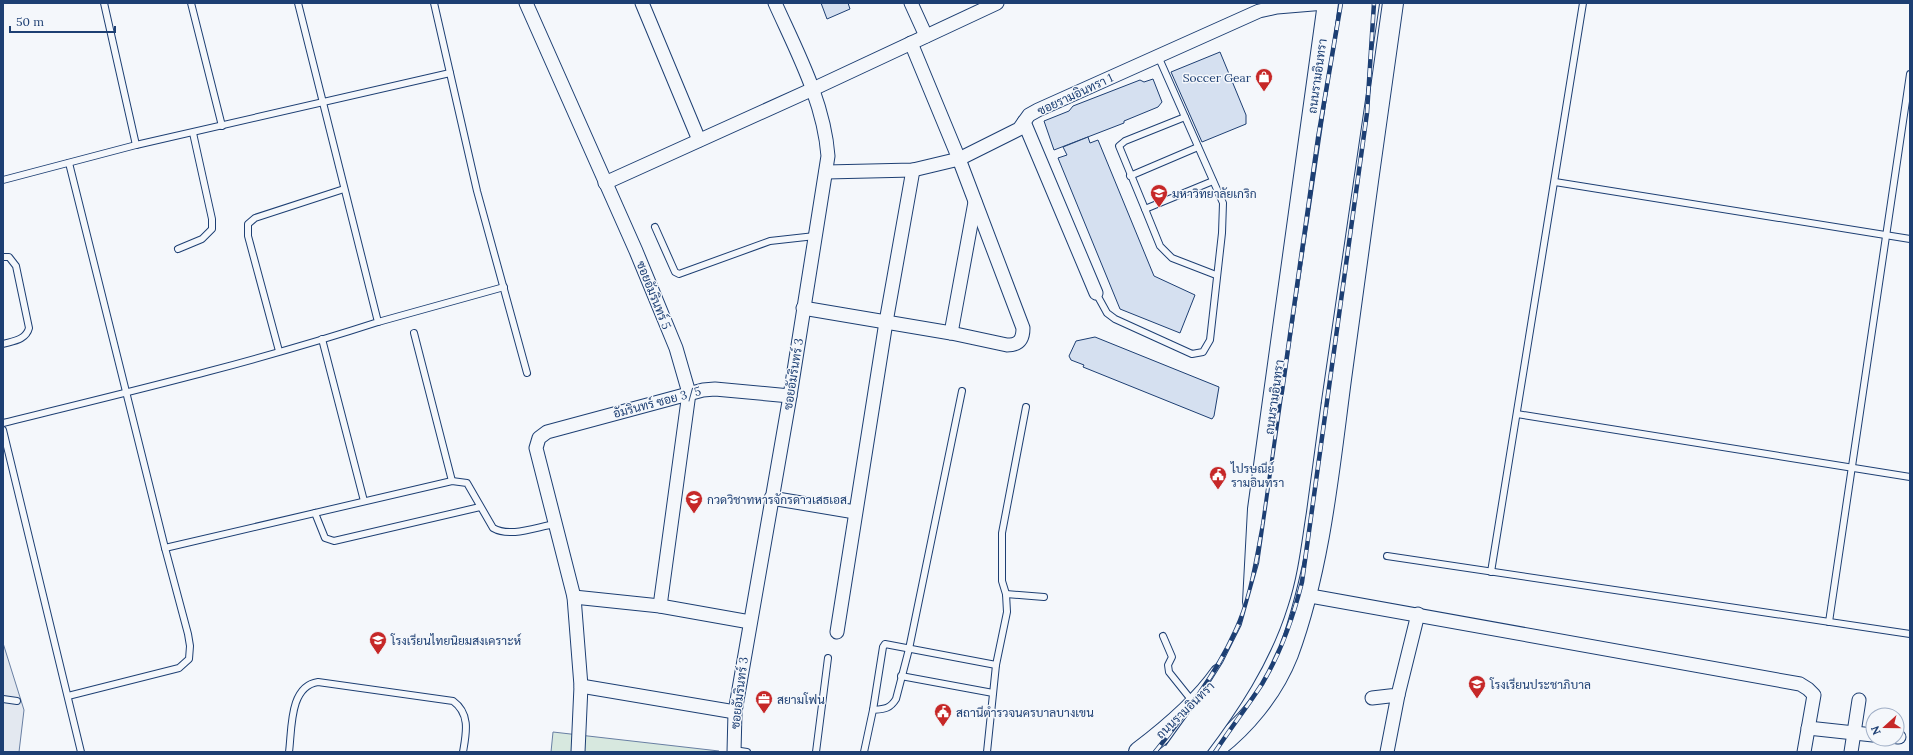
<svg xmlns="http://www.w3.org/2000/svg" width="1913" height="755" viewBox="0 0 1913 755" font-family="Lora,Sarabun,serif">
<style>
.green{fill:#d7e8df;stroke:#687fa3}
.parking{fill:#e3e8f0;stroke:#687fa3}
.building{fill:#d5e0f0;stroke:#1d3f73}
.lines{fill:none;stroke-linecap:round;stroke-linejoin:round}
.lane-casing{stroke:#1d3f73;stroke-width:8}
.street-casing{stroke:#1d3f73;stroke-width:15}
.primary-casing{stroke:#1d3f73;stroke-width:22}
.lane{stroke:#f4f7fb;stroke-width:6}
.street{stroke:#f4f7fb;stroke-width:13}
.primary{stroke:#f4f7fb;stroke-width:20}
.rail-casing{stroke:#1d3f73;stroke-width:4.5}
.rail{stroke:#f4f7fb;stroke-width:3;stroke-dasharray:9;stroke-linecap:butt}
.primary-bridge-casing{stroke:#1d3f73;stroke-width:22;stroke-linecap:butt}
.primary-bridge{stroke:#f4f7fb;stroke-width:20}
.labels{text-anchor:middle;dominant-baseline:central;stroke-width:3;stroke-linejoin:round;paint-order:stroke}
.street-label{font-size:12px;fill:#1d3f73;stroke:#f4f7fb}
.poi-label{font-size:12px;fill:#1d3f73;stroke:#f4f7fb;text-anchor:start}
</style>
<rect width="100%" height="100%" fill="#f4f7fb"/>
<!-- green -->
<path class="green" d="M 553,732 L 719,751 L 719,752 L 551,752 Z"/>
<!-- parking -->
<path class="parking" d="M 3,643 L 24,710 L 19,752 L 3,752 Z"/>
<!-- building -->
<g class="building">
<path d="M 821,3 L 848,3 L 850,9 L 827,19 Z"/>
<path d="M 1220,52 L 1246,115 L 1246,124 L 1202,142 L 1171,72 Z"/>
<path d="M 1153,79 L 1162,102 L 1158,107 L 1124,121 L 1124,123 L 1054,150 L 1044,121 L 1069,111 L 1073,106 L 1140,80 L 1144,82 Z"/>
<path d="M 1088,137 L 1090,143 L 1098,140 L 1154,276 L 1195,295 L 1180,333 L 1120,309 L 1058,158 L 1067,155 L 1063,147 Z"/>
<path d="M 1095,337 L 1219,387 L 1214,416 L 1212,419 L 1083,367 L 1084,365 L 1071,360 L 1069,356 L 1076,341 Z"/>
</g>
<g class="lines">
<defs>
<g id="lane">
<path d="M 104,3 L 136,145"/>
<path d="M 191,3 L 222,126"/>
<path d="M 434,3 L 477,191 L 527,373"/>
<path d="M 1130,176 L 1198,147"/>
<path d="M 3,180 L 136,145 L 450,73"/>
<path d="M 1213,181 L 1145,209 L 1160,246 L 1172,258 L 1216,275"/>
<path d="M 1555,182 L 1910,239"/>
<path d="M 1145,209 L 1119,146 L 1125,141 L 1185,117"/>
<path d="M 655,227 L 675,272 L 679,274 L 770,241 L 815,236"/>
<path d="M 178,249 L 202,239 L 212,229 L 212,219 L 193,133"/>
<path d="M 3,257 L 9,257 L 16,266 L 29,328 C 26,340 13,341 3,344"/>
<path d="M 1096,293 L 1107,313 L 1115,319 L 1192,354 L 1203,352 L 1210,340 L 1222,233 L 1223,203 L 1158,56"/>
<path d="M 378,322 L 504,287"/>
<path d="M 414,333 L 452,481"/>
<path d="M 322,339 L 364,501"/>
<path d="M 279,351 L 248,236 L 248,224 L 255,218 L 344,189"/>
<path d="M 1517,414 L 1910,477"/>
<path d="M 3,423 C 129,392 255,362 378,322 L 298,3"/>
<path d="M 3,430 L 81,752"/>
<path d="M 315,513 L 325,538 L 334,541 L 480,507"/>
<path d="M 165,548 L 452,481 L 467,483 L 493,528 C 510,538 536,527 555,524"/>
<path d="M 1387,556 L 1910,634"/>
<path d="M 1491,572 L 1583,3"/>
<path d="M 1006,594 L 1044,597"/>
<path d="M 1829,622 L 1910,74"/>
<path d="M 1163,636 L 1172,657 L 1168,665 L 1169,672 L 1193,702"/>
<path d="M 901,676 L 993,693"/>
<path d="M 68,696 L 179,668 L 189,659 L 190,646 L 188,634 L 165,548 L 69,163"/>
<path d="M 3,699 L 17,701"/>
<path d="M 873,710 L 883,647 L 885,644 L 996,665 L 1007,612 L 1006,594 L 1002,581 L 1002,533 L 1026,407"/>
<path d="M 734,750 L 747,752"/>
<path d="M 289,752 C 292,730 289,686 318,682 L 453,701 C 471,714 466,734 463,752"/>
<path d="M 816,752 L 828,658"/>
<path d="M 864,752 L 873,710 C 884,709 890,709 896,699 L 909,649 L 962,391"/>
<path d="M 987,752 L 996,665"/>
</g>
<g id="street">
<path d="M 526,3 L 636,251 L 676,348 L 689,393 L 660,606"/>
<path d="M 642,3 L 699,140"/>
<path d="M 911,3 L 926,36"/>
<path d="M 1024,122 L 1096,293"/>
<path d="M 826,172 L 913,170 L 959,159 L 1019,129 L 1029,115 L 1038,110 L 1259,11 L 1277,7 L 1325,3"/>
<path d="M 605,183 L 813,89 L 997,3"/>
<path d="M 803,308 L 951,333 L 1007,345 C 1019,345 1023,340 1023,328 L 959,159 L 911,43"/>
<path d="M 951,333 L 975,202"/>
<path d="M 771,498 L 855,512"/>
<path d="M 1305,595 L 1800,684 L 1808,689 L 1814,695 L 1804,752"/>
<path d="M 574,597 L 660,606 L 750,622"/>
<path d="M 837,632 L 886,322 L 913,170"/>
<path d="M 581,686 L 735,712"/>
<path d="M 1372,698 L 1398,695 L 1418,614"/>
<path d="M 1808,728 L 1873,735"/>
<path d="M 1897,737 L 1899,737"/>
<path d="M 578,752 L 581,686 L 574,597 L 536,448 L 539,438 L 547,432 L 703,390 L 715,389 L 790,396"/>
<path d="M 734,752 L 735,712 L 790,396 L 828,156 C 824,102 797,52 775,3"/>
<path d="M 1387,752 L 1398,695"/>
<path d="M 1851,752 L 1859,700"/>
</g>
<g id="primary">
<path d="M 1293,398 L 1351,3"/>
<path d="M 1311,400 L 1369,3"/>
<path d="M 1253,602 L 1258,509 L 1328,3"/>
<path d="M 1139,752 C 1168,730 1199,704 1220,674"/>
<path d="M 1210,752 C 1244,728 1273,692 1288,654 C 1320,567 1329,470 1341,379 C 1358,254 1375,128 1393,3"/>
</g>
</defs>
<!-- lane casing -->
<use href="#lane" class="lane-casing"/>
<!-- street casing -->
<use href="#street" class="street-casing"/>
<!-- primary casing -->
<use href="#primary" class="primary-casing"/>
<!-- lane -->
<use href="#lane" class="lane"/>
<!-- street -->
<use href="#street" class="street"/>
<!-- primary -->
<use href="#primary" class="primary"/>
<defs>
<g id="rail">
<path d="M 1155,752 C 1185,714 1215,676 1235,632 C 1251,599 1256,561 1263,525 L 1318,138 L 1341,3"/>
<path d="M 1215,752 C 1230,729 1247,707 1262,684 C 1281,652 1293,618 1302,582 L 1367,113 L 1374,3"/>
</g>
</defs>
<!-- rail casing -->
<use href="#rail" class="rail-casing"/>
<!-- rail -->
<use href="#rail" class="rail"/>
<defs>
<g id="primary-bridge">
<path d="M 1174,752 L 1212,699 L 1232,667 L 1251,629 L 1269,565 L 1293,398"/>
<path d="M 1194,752 C 1229,706 1261,658 1278,603 C 1288,573 1291,542 1296,511 C 1301,474 1306,437 1311,400"/>
</g>
</defs>
<!-- primary-bridge casing -->
<use href="#primary-bridge" class="primary-bridge-casing"/>
<!-- primary-bridge -->
<use href="#primary-bridge" class="primary-bridge"/>
</g>
<!-- icons -->
<defs>
<symbol id="shop-pin" viewBox="-11 -11 22 30"><path d="M0 17L-7.5 6A9.5 9.5 0 1 1 7.5 6Z" fill="#c62828" stroke="#f4f7fb"/><path d="M-5-2.5h2.3a2.7 3.5 0 0 1 5.4 0H5L5.5 6h-11ZM-1.5-2.5h3a1.5 2.3 0 0 0-3 0Z" fill="#fff"/></symbol>
<symbol id="university-pin" viewBox="-11 -11 22 30"><path d="M0 17L-7.5 6A9.5 9.5 0 1 1 7.5 6Z" fill="#c62828" stroke="#f4f7fb"/><path d="M0-5L7-2L0 1L-7-2ZM-4 1L0 2.5L4 1V4Q0 6-4 4Z" fill="#fff"/></symbol>
<symbol id="civic-pin" viewBox="-11 -11 22 30"><path d="M0 17L-7.5 6A9.5 9.5 0 1 1 7.5 6Z" fill="#c62828" stroke="#f4f7fb"/><path d="M-.6-6.5H3V-4.5H.6V-3L4-1V1h2V6H-6V1h2V-1L-.6-3ZM-1.2 2.5V6h2.4V2.5Z" fill="#fff"/></symbol>
<symbol id="school-pin" viewBox="-11 -11 22 30"><path d="M0 17L-7.5 6A9.5 9.5 0 1 1 7.5 6Z" fill="#c62828" stroke="#f4f7fb"/><path d="M0-5L7-2L0 1L-7-2ZM-4 1L0 2.5L4 1V4Q0 6-4 4Z" fill="#fff"/></symbol>
<symbol id="office-pin" viewBox="-11 -11 22 30"><path d="M0 17L-7.5 6A9.5 9.5 0 1 1 7.5 6Z" fill="#c62828" stroke="#f4f7fb"/><path d="M-6-3h4V-5.5h4V-3h4V5H-6ZM-1-4.5V-3h2v-1.5ZM-6 0V1H6V0Z" fill="#fff"/></symbol>
</defs>
<g fill-rule="evenodd">
<use href="#shop-pin" x="1254" y="67" width="20" height="27"/>
<use href="#university-pin" x="1149" y="183" width="20" height="27"/>
<use href="#civic-pin" x="1208" y="465" width="20" height="27"/>
<use href="#school-pin" x="684" y="489" width="20" height="27"/>
<use href="#school-pin" x="368" y="630" width="20" height="27"/>
<use href="#school-pin" x="1467" y="674" width="20" height="27"/>
<use href="#office-pin" x="754" y="689" width="20" height="27"/>
<use href="#civic-pin" x="933" y="702" width="20" height="27"/>
</g>
<g class="labels">
<!-- street labels -->
<g class="street-label">
<text transform="translate(1317 76) rotate(-82)">ถนนรามอินทรา</text>
<text transform="translate(1075 94) rotate(-25)">ซอยรามอินทรา 1</text>
<text transform="translate(654 295) rotate(68)">ซอยอัมรินทร์ 5</text>
<text transform="translate(793 374) rotate(-81)">ซอยอัมรินทร์ 3</text>
<text transform="translate(1274 397) rotate(-82)">ถนนรามอินทรา</text>
<text transform="translate(657 402) rotate(-15)">อัมรินทร์ ซอย 3/5</text>
<text transform="translate(739 693) rotate(-83)">ซอยอัมรินทร์ 3</text>
<text transform="translate(1185 710) rotate(-44)">ถนนรามอินทรา</text>
</g>
<!-- poi labels -->
<g class="poi-label">
<text x="1251" y="77" text-anchor="end">Soccer Gear</text>
<text x="1172" y="193">มหาวิทยาลัยเกริก</text>
<text x="1231" y="468">ไปรษณีย์<tspan x="1231" dy="14">รามอินทรา</tspan></text>
<text x="707" y="499">กวดวิชาทหารจักรดาวเสธเอส</text>
<text x="391" y="640">โรงเรียนไทยนิยมสงเคราะห์</text>
<text x="1490" y="684">โรงเรียนประชาภิบาล</text>
<text x="777" y="699">สยามโฟน</text>
<text x="956" y="712">สถานีตำรวจนครบาลบางเขน</text>
</g>
</g>
<!-- border -->
<rect width="1913" height="755" fill="none" stroke="#1d3f73" stroke-width="8"/>
<!-- north arrow -->
<g transform="translate(1885 727) rotate(249)"><circle r="19" fill="#f4f7fb" stroke="#9eadc5"/>
<path d="M0-3L7 15L0 10L-7 15Z" fill="#c62828"/>
<text y="-6" font-size="11" font-weight="bold" text-anchor="middle" fill="#1d3f73">N</text>
</g>
<!-- scale -->
<path d="M10 26v6h105v-6" fill="none" stroke="#1d3f73" stroke-width="2"/>
<text x="16" y="26" font-size="12" fill="#1d3f73" stroke="#f4f7fb" stroke-width="3" paint-order="stroke">50 m</text>
</svg>
